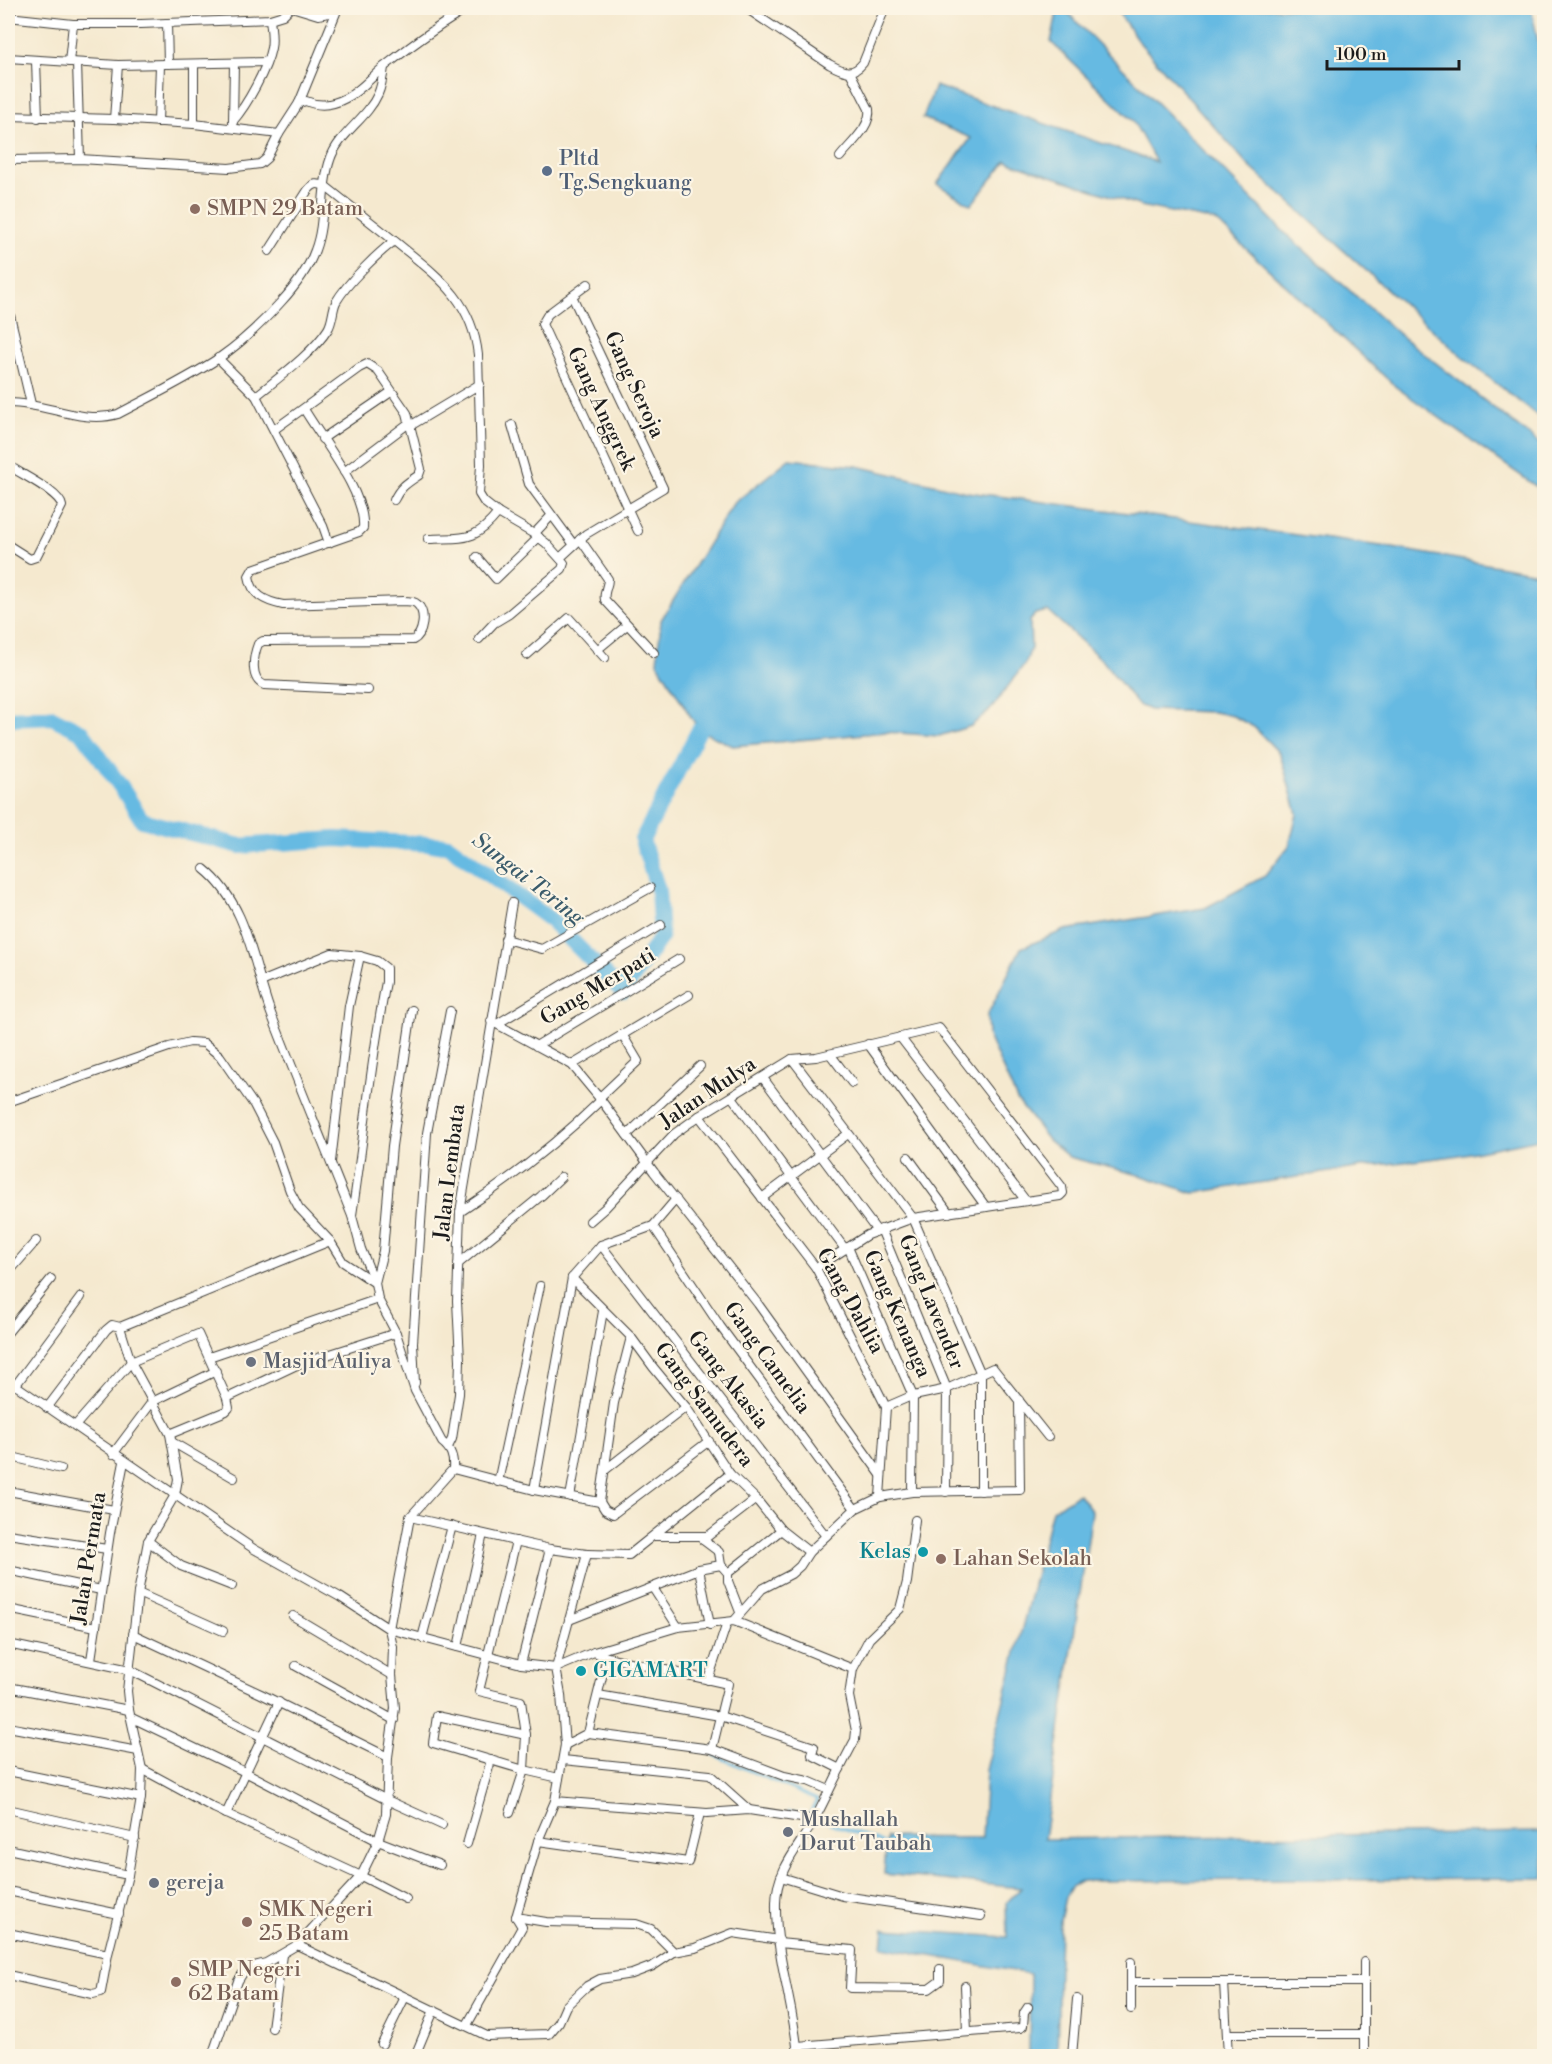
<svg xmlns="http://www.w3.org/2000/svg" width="1552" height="2064" viewBox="0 0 1552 2064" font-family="'Libre Bodoni',serif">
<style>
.water{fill:#66bae2;stroke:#416b7f;stroke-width:1.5}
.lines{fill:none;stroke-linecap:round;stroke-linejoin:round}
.stream{stroke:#66bae2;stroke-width:3}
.river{stroke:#66bae2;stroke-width:16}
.minor-casing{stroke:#3d3b37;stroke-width:10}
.minor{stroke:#fff;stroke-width:8}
.service-dot{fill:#5c6f8a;stroke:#fcf5e5;stroke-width:2}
.education-dot{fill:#8d6e63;stroke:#fcf5e5;stroke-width:2}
.worship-dot{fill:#6b7280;stroke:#fcf5e5;stroke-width:2}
.culture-dot{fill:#0f9aa8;stroke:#fcf5e5;stroke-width:2}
.labels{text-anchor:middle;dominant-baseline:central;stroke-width:4.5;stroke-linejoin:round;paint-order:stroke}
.service-label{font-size:21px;fill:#4e5e75;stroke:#fcf5e5;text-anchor:start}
.education-label{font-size:21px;fill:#785e54;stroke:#fcf5e5;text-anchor:start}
.street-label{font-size:21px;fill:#1c1c1c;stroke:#fcf5e5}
.worship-label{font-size:21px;fill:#5b616d;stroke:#fcf5e5;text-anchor:start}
.culture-label{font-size:21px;fill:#0d838f;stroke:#fcf5e5;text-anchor:end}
.water-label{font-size:22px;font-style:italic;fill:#3a5b6b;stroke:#fcf5e5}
</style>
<rect width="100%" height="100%" fill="#fcf5e5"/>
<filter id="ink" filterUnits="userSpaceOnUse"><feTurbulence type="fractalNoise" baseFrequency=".0167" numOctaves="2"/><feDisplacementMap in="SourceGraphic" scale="12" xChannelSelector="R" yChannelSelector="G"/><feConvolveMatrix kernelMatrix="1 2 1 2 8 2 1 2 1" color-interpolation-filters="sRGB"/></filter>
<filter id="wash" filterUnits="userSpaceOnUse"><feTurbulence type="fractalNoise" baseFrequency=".008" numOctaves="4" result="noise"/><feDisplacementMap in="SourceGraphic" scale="24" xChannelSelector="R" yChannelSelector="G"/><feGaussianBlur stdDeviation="1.35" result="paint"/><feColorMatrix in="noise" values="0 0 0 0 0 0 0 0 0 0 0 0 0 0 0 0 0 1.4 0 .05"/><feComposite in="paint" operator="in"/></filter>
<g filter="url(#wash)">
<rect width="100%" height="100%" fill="#f5e9cf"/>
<!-- water -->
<g class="water">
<path d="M 1063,8 L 1287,235 L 1400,335 L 1544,447 L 1544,492 L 1396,387 L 1216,221 L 1141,206 L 1006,161 L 971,205 L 937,184 L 971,138 L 923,118 L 935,86 L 1156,162 L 1133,121 L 1051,42 L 1057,13 Z"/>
<path d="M 1115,8 L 1531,8 L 1540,50 L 1544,54 L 1544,421 L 1464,358 L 1249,166 L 1140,43 Z"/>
<path d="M 789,459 L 857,466 L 967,492 L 1381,546 L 1544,574 L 1544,1138 L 1454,1156 L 1362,1167 L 1193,1193 L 1143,1176 L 1069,1157 L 1048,1140 L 1017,1100 L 988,1036 L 987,1016 L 1021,948 L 1065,930 L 1205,908 L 1265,876 L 1289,846 L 1297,814 L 1280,754 L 1254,727 L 1233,716 L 1214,712 L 1150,710 L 1138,705 L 1103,661 L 1048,611 L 1035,614 L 1030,621 L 1031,648 L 1026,662 L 992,708 L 971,726 L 939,736 L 886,732 L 733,746 L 699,730 L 657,662 L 661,620 L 733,504 Z"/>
<path d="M 1079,1494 L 1092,1512 L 1044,1839 L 1544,1832 L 1544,1879 L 1082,1881 L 1071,1887 L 1065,1897 L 1060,1921 L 1057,2056 L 1029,2056 L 1030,1974 L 882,1947 L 884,1929 L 1007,1937 L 1006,1903 L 1021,1888 L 884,1874 L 887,1837 L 982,1838 L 986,1770 L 1052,1510 Z"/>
</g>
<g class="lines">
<!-- stream -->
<g class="stream">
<path d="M 714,1752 L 714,1755 L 817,1800 L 810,1814"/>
<path d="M 789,1812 L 810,1815 L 890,1846"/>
</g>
<!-- river -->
<path class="river" d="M 8,719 L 52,717 L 82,732 L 121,787 L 142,820 L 240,846 L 336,839 L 448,845 L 552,921 L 623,992 L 661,937 L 658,890 L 642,840 L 699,730"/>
</g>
</g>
<g filter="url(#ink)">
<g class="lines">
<defs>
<g id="minor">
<path d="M 295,8 L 318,15 L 335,12"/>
<path d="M 746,8 L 829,64 C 842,71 852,77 863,63 L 885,8"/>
<path d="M 8,17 L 73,24 L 141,24 L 270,19 L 283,15 L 290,8"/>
<path d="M 167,23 L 168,64"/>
<path d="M 8,58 L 118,65 L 266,62"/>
<path d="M 36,61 L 38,118"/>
<path d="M 69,62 L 73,24"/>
<path d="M 77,63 L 80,159"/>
<path d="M 299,103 L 306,101 C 319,107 333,105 346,98 C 361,91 372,76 385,66 C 412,45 440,24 469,8"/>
<path d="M 8,116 L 114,119 L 194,124 L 279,134"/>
<path d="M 114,119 L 118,65"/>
<path d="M 233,121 C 247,105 267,69 271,48 C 273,39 271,28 270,19"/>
<path d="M 158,122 L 160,65"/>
<path d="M 233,122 L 234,63"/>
<path d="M 194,124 L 194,64"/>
<path d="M 840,157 C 850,144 872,126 869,109 L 850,72"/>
<path d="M 8,160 L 80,159 L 229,168 L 260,164 L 267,158 L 279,134 L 299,103 L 338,8"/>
<path d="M 269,251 L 308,190 C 314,183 317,183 325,186 C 349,205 373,224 397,243 C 437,276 472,299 478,355 L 481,465 L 479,494 L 484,502 L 498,513 L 534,534 L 546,543 L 564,563 L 562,569 L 509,614 L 494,623 L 479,639"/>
<path d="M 588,284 L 548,314 L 542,324 L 638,531"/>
<path d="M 8,307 L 31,404"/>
<path d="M 218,358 L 256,396 L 323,526 L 329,543"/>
<path d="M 256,396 C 278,378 313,353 328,329 C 333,321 332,311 336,302 C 347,283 376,255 394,241"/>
<path d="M 8,403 C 44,402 82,425 118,414 C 152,396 187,379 219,358 C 241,343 262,323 280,303 C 294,288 308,270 315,250 C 326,221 320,189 330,160 C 338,134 367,119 378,94 C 382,85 383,76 384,67"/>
<path d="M 304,409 C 322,440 366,493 363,528 L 359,532 L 253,569 L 249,576 C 252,595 264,601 283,605 L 403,601 C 407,601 414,601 417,604 C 427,613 423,635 413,640 L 263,641 L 258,644 C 253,657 250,679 264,685 L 368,690"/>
<path d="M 512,425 L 529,484 L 574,545"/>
<path d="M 410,426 L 480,384"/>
<path d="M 275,429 L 359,368 L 367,364 L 378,371 L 407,413 L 421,469 L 419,475 C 407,483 400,487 394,500"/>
<path d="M 322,439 L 391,392"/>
<path d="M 8,465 C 20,474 60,492 62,506 L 36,557 L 30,559 L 8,545"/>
<path d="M 344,472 L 409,423"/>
<path d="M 534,534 L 551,516"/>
<path d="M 428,539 C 464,537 474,543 498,513"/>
<path d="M 580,539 L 608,579 C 608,587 603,592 605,600 L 654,653"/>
<path d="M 477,557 L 496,579 L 539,537"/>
<path d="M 560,558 L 586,534 L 663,488 L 572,296"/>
<path d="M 597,650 L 627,625"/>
<path d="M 527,655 L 569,618 L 605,658"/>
<path d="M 204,869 C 249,905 253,967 272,1016 C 298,1083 326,1150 352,1216 L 361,1249 L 375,1283 L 378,1299 L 396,1333 L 415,1391 L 442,1442 C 451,1449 454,1457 453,1469 L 410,1517 L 389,1629 L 393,1647 L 392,1675 L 395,1708 L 388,1757 L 386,1814 L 378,1841 L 361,1876 L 297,1945 L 266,1963 L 246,1968 L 238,1981 L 212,2056"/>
<path d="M 505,939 L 542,949 L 650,888"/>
<path d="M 261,982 L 332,953 L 360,956 L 377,961 L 386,968 L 386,982 C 371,1059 364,1137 352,1215"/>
<path d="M 491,1021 L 572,1065 L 601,1100 L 654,1172 L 758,1304 L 881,1475"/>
<path d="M 497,1024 L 661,925"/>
<path d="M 900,1037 L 1026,1201"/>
<path d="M 868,1044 L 986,1207"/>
<path d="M 536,1046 L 679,959"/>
<path d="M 830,1054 L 852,1083"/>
<path d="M 792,1059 L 913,1218 L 981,1374 L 981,1491"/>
<path d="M 572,1065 L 689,995"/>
<path d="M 763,1078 L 877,1231"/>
<path d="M 732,1097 L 845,1249"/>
<path d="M 599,1098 L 638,1061 L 622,1034"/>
<path d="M 8,1102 L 169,1047 L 190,1042 L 204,1043 L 220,1056 L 254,1105 L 273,1142 L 290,1191 L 299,1208 L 330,1241 L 343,1262 L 375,1283 L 383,1251 L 392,1146 L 412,1010"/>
<path d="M 699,1116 L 816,1268 L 886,1407 L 880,1497"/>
<path d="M 627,1135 L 700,1066"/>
<path d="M 908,1157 L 949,1213"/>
<path d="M 331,1162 L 349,1006 L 360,956"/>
<path d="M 762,1198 L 848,1134"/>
<path d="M 460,1212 C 511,1179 558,1142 601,1100"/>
<path d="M 590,1221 L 605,1208 L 674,1134 L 699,1116 L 792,1059 L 816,1057 L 939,1028 L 1062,1187 L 1063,1193 L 1060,1196 L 913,1218 L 867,1235 L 816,1268"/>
<path d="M 653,1226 L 720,1326 L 855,1509"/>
<path d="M 881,1229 L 947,1389 L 946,1492"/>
<path d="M 601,1245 L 826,1536"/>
<path d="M 848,1247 L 913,1396 L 912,1492"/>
<path d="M 458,1264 L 541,1196 L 561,1177"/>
<path d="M 8,1273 L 36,1241"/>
<path d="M 572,1278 L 631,1337 L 653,1367 L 686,1407 L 730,1474 L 756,1499 L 781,1530 L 809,1552"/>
<path d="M 572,1278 L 601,1245 L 653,1226 L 676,1199"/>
<path d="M 120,1327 L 330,1241"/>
<path d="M 8,1332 L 51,1279"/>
<path d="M 209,1357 L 378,1299"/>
<path d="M 8,1380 L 254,1549 L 340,1597 L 389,1629 L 521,1664 L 556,1668"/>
<path d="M 415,1383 L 413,1343 L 427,1133 L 450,1011"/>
<path d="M 15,1386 L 81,1297"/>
<path d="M 227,1398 L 299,1364 L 396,1333"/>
<path d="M 886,1407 L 909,1397 L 947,1389 L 993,1368 L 1048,1437"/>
<path d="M 47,1408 L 106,1330 L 112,1325 L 120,1327"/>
<path d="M 75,1426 L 131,1362 L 198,1334 L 227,1398 L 229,1408 L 226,1411 L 170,1434"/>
<path d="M 172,1442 L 234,1478"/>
<path d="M 448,1447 L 452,1439 L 459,1394 L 460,1360 L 457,1301 L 460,1212 L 512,903"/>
<path d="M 113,1454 L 152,1402 L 216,1371"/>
<path d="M 8,1456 L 61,1469"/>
<path d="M 453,1469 L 534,1490 L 600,1502 L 605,1510 L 613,1514 L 709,1441"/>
<path d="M 605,1470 L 686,1407"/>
<path d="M 498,1482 L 540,1286"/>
<path d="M 534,1490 L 572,1278"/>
<path d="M 8,1491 L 114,1510"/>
<path d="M 570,1497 L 603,1311"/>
<path d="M 600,1502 L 614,1403 L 631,1337"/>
<path d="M 410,1517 L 550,1549 L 587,1554 L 556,1668 L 561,1695 L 565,1745 L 555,1801 L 538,1841 L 516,1917"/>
<path d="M 8,1534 L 107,1549"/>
<path d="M 654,1536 L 706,1536 L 703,1540 L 756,1499"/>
<path d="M 703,1540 L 719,1552 L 721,1565 L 728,1573 L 728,1581 L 740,1612"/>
<path d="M 148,1541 L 181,1566 L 232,1586"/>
<path d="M 516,1541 L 479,1691 L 521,1701 L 526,1735 L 524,1770 L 559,1778"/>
<path d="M 587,1554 L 629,1555 L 730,1474"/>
<path d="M 699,1569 L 710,1625"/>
<path d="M 8,1570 L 101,1590"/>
<path d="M 728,1573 L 781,1530"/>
<path d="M 653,1588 L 678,1627"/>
<path d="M 138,1593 L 223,1631"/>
<path d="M 8,1609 L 96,1627"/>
<path d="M 293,1616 L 392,1675"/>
<path d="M 569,1620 L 699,1569 L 721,1565"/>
<path d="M 734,1621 L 762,1589 L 791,1574 L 800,1566 L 809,1552 L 855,1509 L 880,1497 L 912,1492 L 1020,1490 L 1019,1400"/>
<path d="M 133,1634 L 261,1694 L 388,1757"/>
<path d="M 422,1638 L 452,1526"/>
<path d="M 8,1644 L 130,1670 L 387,1800 L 442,1825"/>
<path d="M 458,1647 L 483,1534"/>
<path d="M 594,1652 L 607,1657 L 728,1684 L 712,1749"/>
<path d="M 91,1660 L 110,1533 L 124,1462"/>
<path d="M 521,1664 L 550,1549"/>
<path d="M 296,1666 L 394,1720"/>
<path d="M 556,1668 L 594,1652 L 678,1627 L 734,1621 L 853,1669"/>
<path d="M 708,1680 L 727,1623"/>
<path d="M 8,1687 L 129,1710"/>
<path d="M 598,1695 L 720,1716 L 814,1747 L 812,1755 L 840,1769"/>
<path d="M 132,1718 L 245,1772 L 378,1841 L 440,1865"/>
<path d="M 8,1727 L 138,1751"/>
<path d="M 588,1733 L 712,1749 L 784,1776 L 808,1781 L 829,1790"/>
<path d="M 565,1745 L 588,1733 L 607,1657"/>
<path d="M 563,1760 L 710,1775 L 749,1810"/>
<path d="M 142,1769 L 214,1808 L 361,1876 L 406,1899"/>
<path d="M 8,1771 L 141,1798"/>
<path d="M 555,1801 L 707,1813 L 749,1810 L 814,1820"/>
<path d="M 8,1809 L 135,1838"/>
<path d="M 510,1813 L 524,1770 L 433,1743 L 437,1716 L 526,1735"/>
<path d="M 226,1814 L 279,1702"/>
<path d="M 538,1841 L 688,1862 L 700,1813"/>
<path d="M 467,1844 L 491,1760"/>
<path d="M 8,1849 L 128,1875"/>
<path d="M 781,1877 L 843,1896 L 981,1916"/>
<path d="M 8,1891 L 119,1914"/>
<path d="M 516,1917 L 546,1922 L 636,1924 L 651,1929 L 674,1952 L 695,1948 L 733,1933 L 779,1940"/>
<path d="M 8,1933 L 108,1954"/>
<path d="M 779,1943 L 852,1950 L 850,1988 L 929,1989 L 940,1981 L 940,1969"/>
<path d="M 297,1945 L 487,2036 L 549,2034 L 559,2022 L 566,2006 L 587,1986 L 600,1979 L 632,1974 L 653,1966 L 674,1952"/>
<path d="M 8,1975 L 93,1994 L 101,1992 L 108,1954 L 128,1875 L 141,1798 L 142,1769 L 129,1710 L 127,1691 L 138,1593 L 148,1541 L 175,1495 L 178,1479 L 170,1434 L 131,1362 L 120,1327"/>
<path d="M 1131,1982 L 1364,1982"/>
<path d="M 1224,1982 L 1228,2056"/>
<path d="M 965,1986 L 967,2031"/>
<path d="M 1131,2009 L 1131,1962"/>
<path d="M 467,2025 L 522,1927 L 516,1917"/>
<path d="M 272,2028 L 282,1955"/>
<path d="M 1227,2034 L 1364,2034"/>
<path d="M 382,2044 L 405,1997"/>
<path d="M 798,2046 L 1020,2028 L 1023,2026 L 1024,2013 L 1028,2007"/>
<path d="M 415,2056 L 434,2010"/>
<path d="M 798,2056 C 794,2005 775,1955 776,1903 C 776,1869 801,1845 816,1817 C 829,1792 841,1765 855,1740 L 856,1731 L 849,1696 L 853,1669 L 869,1639 L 900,1609 L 907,1582 L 915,1520"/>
<path d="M 1072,2056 L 1077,1999"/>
<path d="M 1364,2056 L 1364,1962"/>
</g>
</defs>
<!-- minor casing -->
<use href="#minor" class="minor-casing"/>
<!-- minor -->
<use href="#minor" class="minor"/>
</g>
</g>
<!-- markers -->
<circle class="service-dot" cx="547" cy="171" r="6"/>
<g class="education-dot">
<circle cx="195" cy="209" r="6"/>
<circle cx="941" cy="1559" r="6"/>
<circle cx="247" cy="1922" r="6"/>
<circle cx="176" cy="1982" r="6"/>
</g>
<g class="worship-dot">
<circle cx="251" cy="1362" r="6"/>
<circle cx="788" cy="1832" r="6"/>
<circle cx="154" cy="1883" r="6"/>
</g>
<g class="culture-dot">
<circle cx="923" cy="1552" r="6"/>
<circle cx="581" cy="1671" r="6"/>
</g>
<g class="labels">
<!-- service labels -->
<g class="service-label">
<text x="559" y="159">Pltd<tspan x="559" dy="24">Tg.Sengkuang</tspan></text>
</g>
<!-- education labels -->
<g class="education-label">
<text x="207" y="209">SMPN 29 Batam</text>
<text x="953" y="1559">Lahan Sekolah</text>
<text x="259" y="1910">SMK Negeri<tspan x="259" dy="24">25 Batam</tspan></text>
<text x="188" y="1970">SMP Negeri<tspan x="188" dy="24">62 Batam</tspan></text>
</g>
<!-- street labels -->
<g class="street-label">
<text transform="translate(634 385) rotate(65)">Gang Seroja</text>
<text transform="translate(601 409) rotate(65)">Gang Anggrek</text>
<text transform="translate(598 987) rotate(-31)">Gang Merpati</text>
<text transform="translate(708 1093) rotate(-34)">Jalan Mulya</text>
<text transform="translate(450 1172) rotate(-83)">Jalan Lembata</text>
<text transform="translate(850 1301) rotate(61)">Gang Dahlia</text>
<text transform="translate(931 1302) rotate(68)">Gang Lavender</text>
<text transform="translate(897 1314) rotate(66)">Gang Kenanga</text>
<text transform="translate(767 1358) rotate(54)">Gang Camelia</text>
<text transform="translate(728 1380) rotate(52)">Gang Akasia</text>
<text transform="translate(704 1405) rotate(53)">Gang Samudera</text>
<text transform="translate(89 1558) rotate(-81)">Jalan Permata</text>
</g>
<!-- worship labels -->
<g class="worship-label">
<text x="263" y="1362">Masjid Auliya</text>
<text x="800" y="1820">Mushallah<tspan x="800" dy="24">Darut Taubah</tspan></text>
<text x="166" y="1883">gereja</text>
</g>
<!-- culture labels -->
<g class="culture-label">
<text x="911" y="1552">Kelas</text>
<text x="593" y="1671" text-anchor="start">GIGAMART</text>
</g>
<!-- water labels -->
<g class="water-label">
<text transform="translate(528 879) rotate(38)">Sungai Tering</text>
</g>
</g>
<!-- margin -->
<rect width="1552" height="2064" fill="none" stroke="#fcf5e5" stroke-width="30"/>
<!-- scale -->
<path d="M1327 60v9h132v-9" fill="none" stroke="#1c1c1c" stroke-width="3"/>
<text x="1336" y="60" font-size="18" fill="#1c1c1c" stroke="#fcf5e5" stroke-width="4.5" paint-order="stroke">100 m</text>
</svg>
